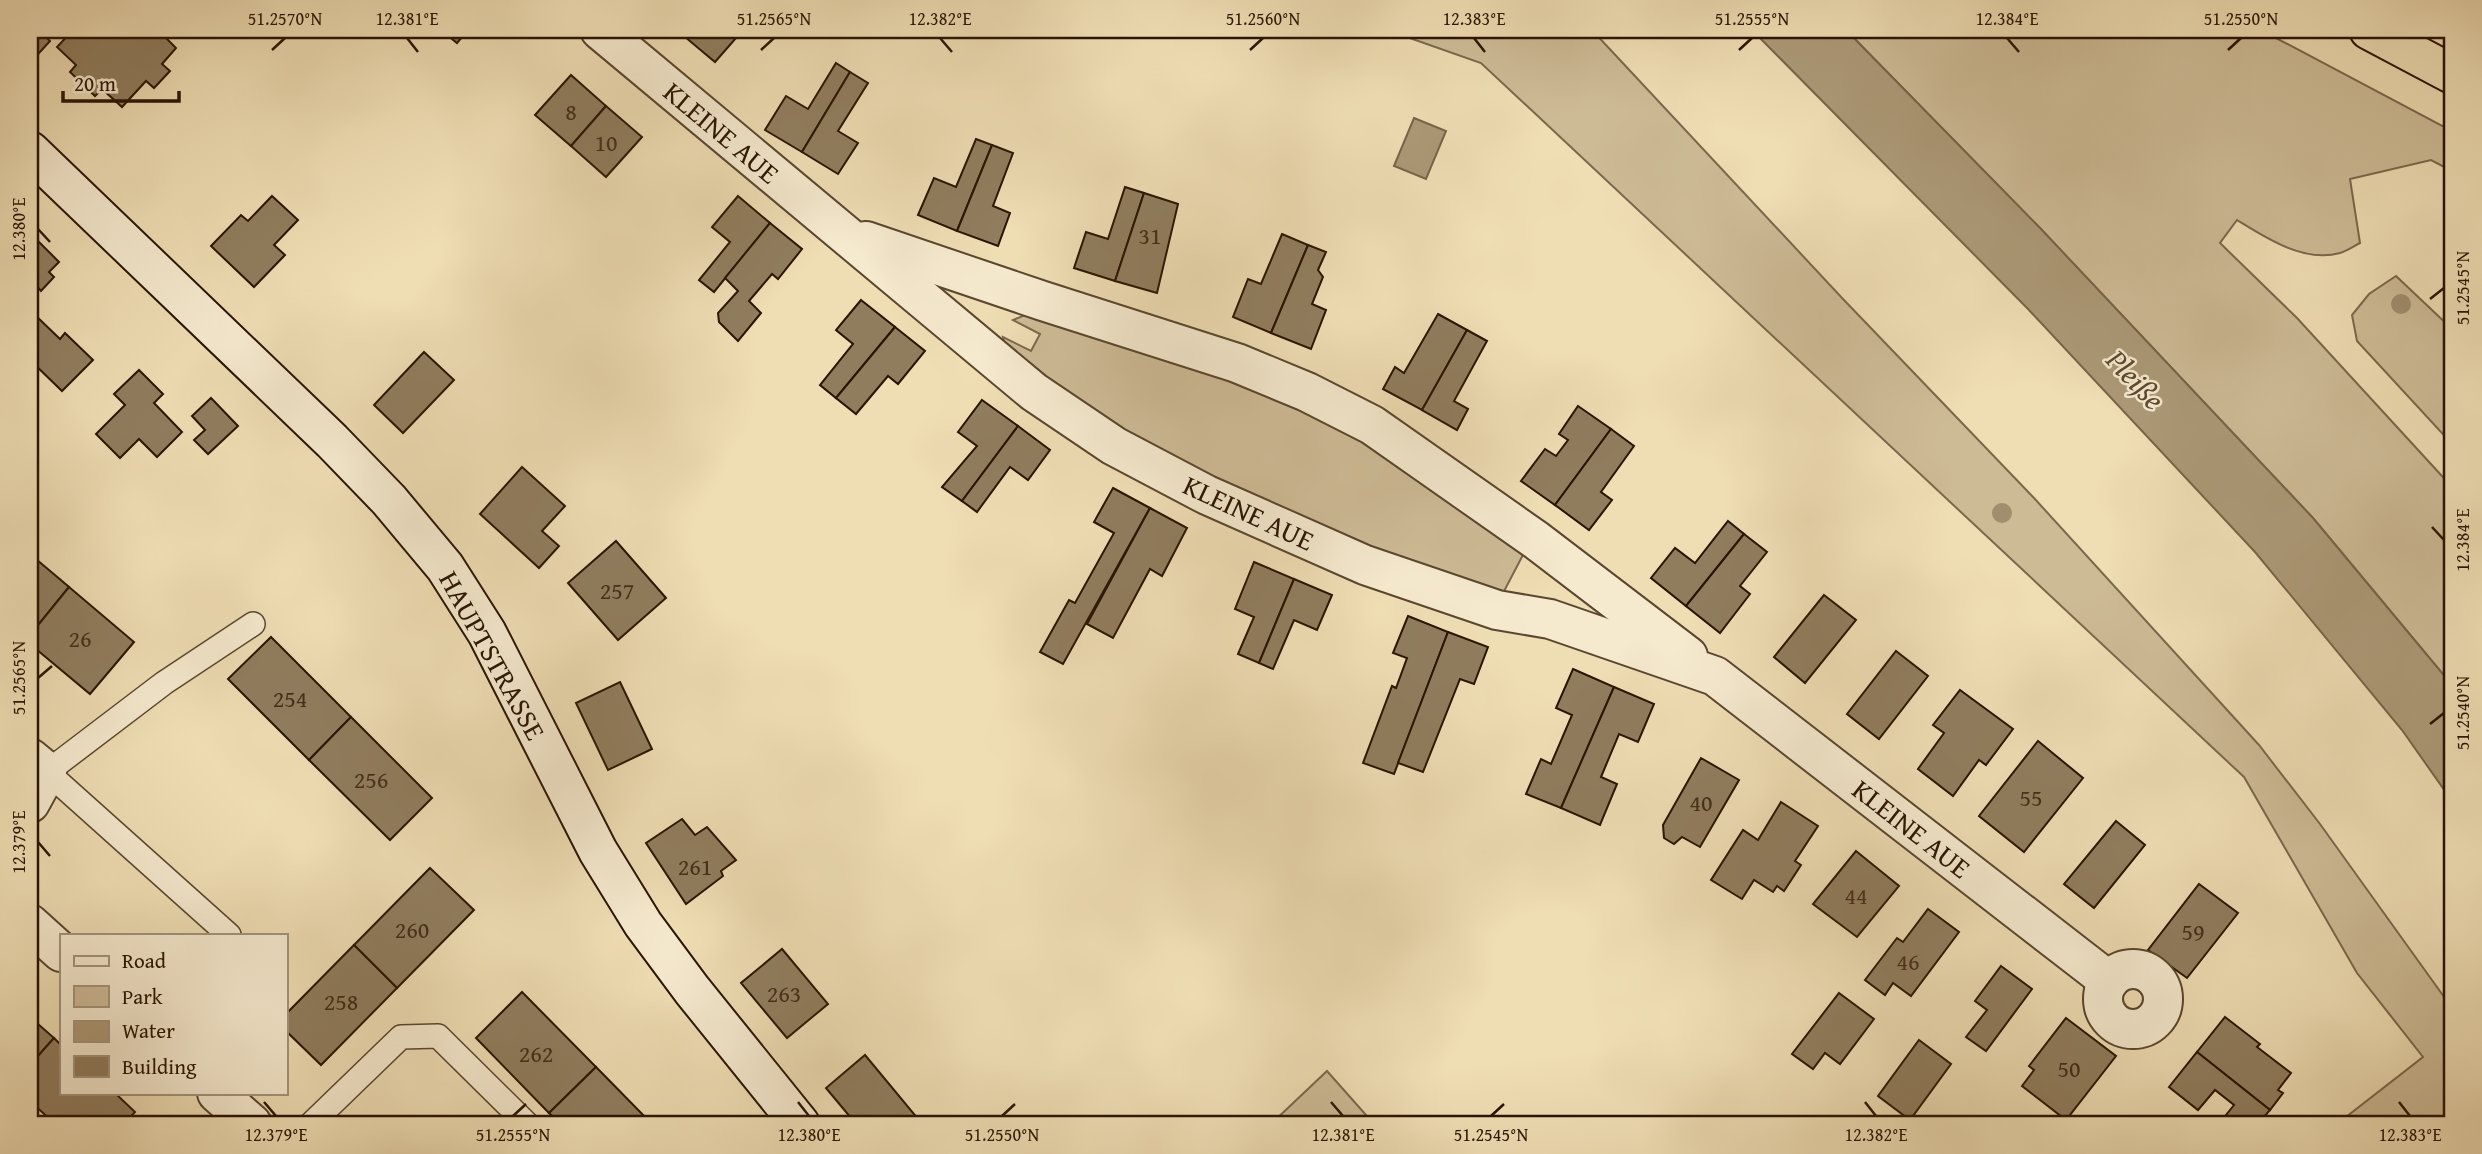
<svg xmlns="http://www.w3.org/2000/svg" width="2482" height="1154" viewBox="0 0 2482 1154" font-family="'Gentium Book Plus',serif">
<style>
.green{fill:#cdbb96;stroke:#7b684c;stroke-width:2}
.water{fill:#ac9977;stroke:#786448;stroke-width:2}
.building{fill:#907d5e;stroke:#291401;stroke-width:2}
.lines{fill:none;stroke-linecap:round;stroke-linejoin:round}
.lane-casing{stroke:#5a462e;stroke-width:26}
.street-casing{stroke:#5a462e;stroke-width:42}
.secondary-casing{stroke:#291401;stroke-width:42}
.highway-casing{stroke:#291401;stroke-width:42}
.lane{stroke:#f5e9ce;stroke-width:23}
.street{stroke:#f5e9ce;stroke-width:38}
.secondary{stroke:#f5e9ce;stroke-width:38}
.highway{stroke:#efddb4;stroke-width:38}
.tree{fill:#a18e6e}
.ticks{fill:none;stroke:#291401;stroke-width:2.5}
.labels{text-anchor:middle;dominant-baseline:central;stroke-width:5;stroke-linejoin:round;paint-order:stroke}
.number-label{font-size:24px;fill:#432e18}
.street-label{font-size:28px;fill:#291401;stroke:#f5e9ce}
.water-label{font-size:30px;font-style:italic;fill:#5d4930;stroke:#f5e9ce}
.neatline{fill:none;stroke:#291401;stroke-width:2.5}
.ticks-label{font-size:18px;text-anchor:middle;fill:#291401}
</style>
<rect width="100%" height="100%" fill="#efddb4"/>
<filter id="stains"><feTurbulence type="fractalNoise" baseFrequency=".00286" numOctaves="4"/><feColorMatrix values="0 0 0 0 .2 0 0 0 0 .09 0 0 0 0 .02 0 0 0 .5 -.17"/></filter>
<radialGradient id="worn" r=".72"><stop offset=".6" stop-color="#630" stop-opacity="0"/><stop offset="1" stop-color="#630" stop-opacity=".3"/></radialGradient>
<!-- green -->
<g class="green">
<path d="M 1387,30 L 1592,30 L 1843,299 L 2034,498 L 2259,745 L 2320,824 L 2452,1008 L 2452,1124 L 2337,1124 L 2423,1057 L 2357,973 L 2244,777 L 1481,63 Z"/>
<path d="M 1846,30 L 2261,30 L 2452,131 L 2452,171 L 2431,160 L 2350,179 L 2360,243 C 2354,246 2347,251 2340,253 C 2304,263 2266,238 2237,220 L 2220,243 L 2297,318 L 2452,487 L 2452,685 L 2313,518 L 2040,228 Z"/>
<path d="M 2396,276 L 2452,329 L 2452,444 L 2357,341 L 2352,315 L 2369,294 Z"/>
<path d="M 1025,315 L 1231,377 L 1364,438 L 1525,551 L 1501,597 L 1372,552 L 1123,434 L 1005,349 L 1003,337 L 1031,351 L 1040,334 L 1013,320 Z"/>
<path d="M 1327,1071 L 1374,1124 L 1271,1124 Z"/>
</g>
<!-- water -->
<g class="water">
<path d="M 1752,30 L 1846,30 L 2040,228 L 2313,518 L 2452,685 L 2452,801 L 2402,730 L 2255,552 L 2028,309 Z"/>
<path d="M 1414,118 L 1446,131 L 1426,179 L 1394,166 Z"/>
</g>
<!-- building -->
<g class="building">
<path d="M 30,30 L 38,30 L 50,41 L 30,63 Z"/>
<path d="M 73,30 L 175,30 L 167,39 L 176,48 L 162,64 L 170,71 L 154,88 L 146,81 L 122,107 L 102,89 L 95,96 L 70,72 L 76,65 L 57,47 Z"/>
<path d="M 441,30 L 468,30 L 457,43 Z"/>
<path d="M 691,30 L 743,30 L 715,62 L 685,37 Z"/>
<path d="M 836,63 L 850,72 L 802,152 L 765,130 L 786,96 L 808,109 Z"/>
<path d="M 850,72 L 868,83 L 838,131 L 858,143 L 838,174 L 802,152 Z"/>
<path d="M 571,75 L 606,106 L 571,146 L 535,115 Z"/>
<path d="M 606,106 L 642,137 L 606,177 L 571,146 Z"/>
<path d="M 976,139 L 992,145 L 957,231 L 918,215 L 934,178 L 956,187 Z"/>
<path d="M 992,145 L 1013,153 L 993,206 L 1010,213 L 998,246 L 957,231 Z"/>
<path d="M 1125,187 L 1144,193 L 1115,281 L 1074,268 L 1086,232 L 1108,239 Z"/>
<path d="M 1144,193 L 1178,204 L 1157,293 L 1115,281 Z"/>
<path d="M 272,196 L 298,220 L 274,245 L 285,255 L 254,287 L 211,246 L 241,215 L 248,221 Z"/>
<path d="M 738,196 L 770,223 L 714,292 L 699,280 L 730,242 L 712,227 Z"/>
<path d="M 770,223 L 802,249 L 778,279 L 772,274 L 749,301 L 761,313 L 738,341 L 719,322 L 718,313 L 738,291 L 725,278 Z"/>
<path d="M 30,233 L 59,262 L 49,272 L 54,277 L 41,291 L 36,285 L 30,292 Z"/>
<path d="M 1282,234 L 1308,245 L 1271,333 L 1233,317 L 1248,279 L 1261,284 Z"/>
<path d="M 1308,245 L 1326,252 L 1318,270 L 1323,277 L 1312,304 L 1326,310 L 1311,349 L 1271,333 Z"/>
<path d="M 861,300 L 895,327 L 836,398 L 820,385 L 853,344 L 836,330 Z"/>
<path d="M 34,314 L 60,339 L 65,333 L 93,360 L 62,391 L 30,360 L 30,318 Z"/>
<path d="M 1438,314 L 1467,330 L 1422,410 L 1383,389 L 1395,367 L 1404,373 Z"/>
<path d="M 895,327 L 925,351 L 898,384 L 888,376 L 856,414 L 836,398 Z"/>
<path d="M 1467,330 L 1487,341 L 1454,401 L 1468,409 L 1457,430 L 1422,410 Z"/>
<path d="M 424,352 L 454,380 L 403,433 L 374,405 Z"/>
<path d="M 139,370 L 163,394 L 154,403 L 182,432 L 157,457 L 139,439 L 120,458 L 96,434 L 125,405 L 114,394 Z"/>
<path d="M 211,398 L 238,426 L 208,454 L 194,440 L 205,430 L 192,416 Z"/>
<path d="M 982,400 L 1018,426 L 962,501 L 942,487 L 977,446 L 958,432 Z"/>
<path d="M 1578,406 L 1611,429 L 1555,505 L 1521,481 L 1545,449 L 1556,456 L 1568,440 L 1559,434 Z"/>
<path d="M 1018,426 L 1050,450 L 1028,480 L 1010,467 L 977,512 L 962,501 Z"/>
<path d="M 1611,429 L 1634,446 L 1601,492 L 1612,500 L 1589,530 L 1555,505 Z"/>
<path d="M 522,467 L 565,506 L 542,531 L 559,546 L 539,568 L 480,514 Z"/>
<path d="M 1113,488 L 1150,508 L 1063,664 L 1040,652 L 1069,600 L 1075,603 L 1114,533 L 1094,522 Z"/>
<path d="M 1150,508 L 1187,528 L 1162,576 L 1150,569 L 1113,638 L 1087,624 Z"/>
<path d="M 1728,521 L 1744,534 L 1686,606 L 1651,578 L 1675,548 L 1695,563 Z"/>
<path d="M 1744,534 L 1767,552 L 1740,586 L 1750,594 L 1720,633 L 1686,606 Z"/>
<path d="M 616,541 L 666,598 L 618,640 L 568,583 Z"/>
<path d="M 30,554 L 69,587 L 30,635 Z"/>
<path d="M 1254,562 L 1294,579 L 1259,663 L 1238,654 L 1254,617 L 1235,609 Z"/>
<path d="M 1294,579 L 1332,595 L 1317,630 L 1294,620 L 1273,669 L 1259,663 Z"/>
<path d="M 69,587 L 134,642 L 90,694 L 30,644 L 30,635 Z"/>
<path d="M 1824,595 L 1856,620 L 1805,683 L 1774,657 Z"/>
<path d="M 1408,616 L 1448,632 L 1394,774 L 1363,763 L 1392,686 L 1396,688 L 1407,658 L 1393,653 Z"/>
<path d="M 1448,632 L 1488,647 L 1474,684 L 1460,679 L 1423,772 L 1398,763 Z"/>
<path d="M 271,637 L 351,717 L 309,760 L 228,679 Z"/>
<path d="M 1896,651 L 1928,676 L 1879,739 L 1847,714 Z"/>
<path d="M 1573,669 L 1614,687 L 1561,808 L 1526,794 L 1541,759 L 1551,764 L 1572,715 L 1556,708 Z"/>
<path d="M 620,682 L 652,749 L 608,770 L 576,703 Z"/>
<path d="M 1614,687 L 1654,704 L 1638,742 L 1619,734 L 1601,777 L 1617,784 L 1600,825 L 1561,808 Z"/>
<path d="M 1960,690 L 2013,729 L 1986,765 L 1979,760 L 1953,796 L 1918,769 L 1944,733 L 1933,725 Z"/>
<path d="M 351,717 L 432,798 L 390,840 L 309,760 Z"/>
<path d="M 2038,741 L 2083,778 L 2024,852 L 1979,816 Z"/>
<path d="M 1701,758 L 1739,780 L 1700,847 L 1682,837 L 1674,844 L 1664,838 L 1663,825 Z"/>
<path d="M 1781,802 L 1818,826 L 1795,861 L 1801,865 L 1784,891 L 1777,886 L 1773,892 L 1754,880 L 1742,899 L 1711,880 L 1743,830 L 1758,840 Z"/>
<path d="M 682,819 L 695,835 L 707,827 L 736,860 L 721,871 L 723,876 L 686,904 L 646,843 Z"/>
<path d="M 2116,821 L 2145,845 L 2094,908 L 2064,884 Z"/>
<path d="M 1856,851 L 1899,886 L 1857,937 L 1813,904 Z"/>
<path d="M 430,868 L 474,910 L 397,988 L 354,945 Z"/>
<path d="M 2199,884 L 2238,913 L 2187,978 L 2148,950 Z"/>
<path d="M 1928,909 L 1959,932 L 1911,996 L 1893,983 L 1885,995 L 1865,980 L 1897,938 L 1903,942 Z"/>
<path d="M 354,945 L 397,988 L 321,1065 L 285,1030 L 285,1015 Z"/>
<path d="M 782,949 L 828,1004 L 787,1038 L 741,983 Z"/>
<path d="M 2001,966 L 2032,989 L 1986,1051 L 1966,1037 L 1987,1010 L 1975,1001 Z"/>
<path d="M 522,992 L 596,1067 L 549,1113 L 476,1038 Z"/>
<path d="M 1839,993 L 1874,1019 L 1840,1064 L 1825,1053 L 1813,1069 L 1792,1054 Z"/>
<path d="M 30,1017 L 54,1038 L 30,1065 Z"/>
<path d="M 2225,1017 L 2260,1044 L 2257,1047 L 2291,1073 L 2278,1090 L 2283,1093 L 2270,1110 L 2197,1052 Z"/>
<path d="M 2066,1018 L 2116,1056 L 2066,1120 L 2022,1086 L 2034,1070 L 2029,1066 Z"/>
<path d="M 54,1038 L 61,1045 L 61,1093 L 115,1093 L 135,1112 L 124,1124 L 55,1124 L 30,1101 L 30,1065 Z"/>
<path d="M 1919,1040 L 1951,1064 L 1910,1120 L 1878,1096 Z"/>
<path d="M 2197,1052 L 2270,1110 L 2258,1124 L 2238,1124 L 2226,1115 L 2234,1105 L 2215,1090 L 2198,1110 L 2169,1087 Z"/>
<path d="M 865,1055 L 919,1120 L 914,1124 L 856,1124 L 826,1088 Z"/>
<path d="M 596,1067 L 652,1124 L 561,1124 L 549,1113 Z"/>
</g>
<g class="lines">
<defs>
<g id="lane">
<path d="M 229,935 L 47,772 L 164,683 L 253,624"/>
<path d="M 311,1124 L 401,1037 L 438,1036 L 527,1124"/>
</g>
<g id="street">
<path d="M 600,30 L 1034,392 L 1114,446 L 1207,495 L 1365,565 L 1497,610 L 1550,619 L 1715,676 L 2109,981"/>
<path d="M 866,241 L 1043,301 L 1237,363 L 1307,392 L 1372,425 L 1536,540 L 1688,656"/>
<path d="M 30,758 L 47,772 L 30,803"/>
<path d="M 30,924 L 61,952"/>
<circle cx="2133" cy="999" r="30"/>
<path d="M 217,1093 L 252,1124"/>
</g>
<path id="secondary" d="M 30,151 L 332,441 L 389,500 L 445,567 L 487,633 L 598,851 L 643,924 L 692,990 L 800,1124"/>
<path id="highway" d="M 2369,30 L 2452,74"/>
</defs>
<!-- lane casing -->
<use href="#lane" class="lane-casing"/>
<!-- street casing -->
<use href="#street" class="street-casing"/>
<!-- secondary casing -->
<use href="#secondary" class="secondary-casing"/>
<!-- highway casing -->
<use href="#highway" class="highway-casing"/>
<!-- lane -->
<use href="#lane" class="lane"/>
<!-- street -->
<use href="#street" class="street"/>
<!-- secondary -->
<use href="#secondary" class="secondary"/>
<!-- highway -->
<use href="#highway" class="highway"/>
</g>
<!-- trees -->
<g class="tree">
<circle cx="2401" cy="304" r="10"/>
<circle cx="2002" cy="513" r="10"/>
</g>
<!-- ticks -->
<path class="ticks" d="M 407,38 L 418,52M 940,38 L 952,52M 1474,38 L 1485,52M 2007,38 L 2019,52M 272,50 L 285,38M 761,50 L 774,38M 1250,50 L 1263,38M 1739,50 L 1752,38M 2228,50 L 2241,38M 38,229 L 50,242M 2430,299 L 2444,288M 2432,527 L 2444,540M 38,678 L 52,666M 2430,724 L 2444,713M 38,842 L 50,856M 264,1102 L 276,1116M 798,1102 L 809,1116M 1331,1102 L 1343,1116M 1865,1102 L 1876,1116M 2399,1102 L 2410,1116M 513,1116 L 526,1104M 1002,1116 L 1015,1104M 1491,1116 L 1504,1104"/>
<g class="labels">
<!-- number labels -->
<g class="number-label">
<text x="571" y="111">8</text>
<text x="606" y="142">10</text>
<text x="1150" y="235">31</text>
<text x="617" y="590">257</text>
<text x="80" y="638">26</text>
<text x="290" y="698">254</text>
<text x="371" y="779">256</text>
<text x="2031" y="797">55</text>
<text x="1701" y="802">40</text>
<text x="695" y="866">261</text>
<text x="1856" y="895">44</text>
<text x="412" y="929">260</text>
<text x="2193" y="931">59</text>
<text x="1908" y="961">46</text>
<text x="784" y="993">263</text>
<text x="341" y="1001">258</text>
<text x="536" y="1053">262</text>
<text x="2069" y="1068">50</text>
</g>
<!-- street labels -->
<g class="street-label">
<text transform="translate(722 132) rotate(40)">KLEINE AUE</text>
<text transform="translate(1249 512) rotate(25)">KLEINE AUE</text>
<text transform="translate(493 655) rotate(61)">HAUPTSTRASSE</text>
<text transform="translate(1912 828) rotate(38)">KLEINE AUE</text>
</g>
<!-- water labels -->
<g class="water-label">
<text transform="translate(2136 379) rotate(47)">Pleiße</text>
</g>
</g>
<!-- margin -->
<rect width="2482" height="1154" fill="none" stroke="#efddb4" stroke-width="77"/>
<!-- legend -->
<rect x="60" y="934" width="228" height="161" fill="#f5e9ce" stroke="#a3947c" stroke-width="2"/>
<rect x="74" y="956" width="35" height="10" fill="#f5e9ce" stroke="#a3947c" stroke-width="2"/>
<text x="122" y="968" font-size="21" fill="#291401">Road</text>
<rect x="74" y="986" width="35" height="21" fill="#cdbb96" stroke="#a3947c" stroke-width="2"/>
<text x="122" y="1004" font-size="21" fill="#291401">Park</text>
<rect x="74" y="1021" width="35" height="21" fill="#ac9977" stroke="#a3947c" stroke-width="2"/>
<text x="122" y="1038" font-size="21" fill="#291401">Water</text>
<rect x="74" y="1056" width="35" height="21" fill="#907d5e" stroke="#a3947c" stroke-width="2"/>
<text x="122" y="1074" font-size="21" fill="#291401">Building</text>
<!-- scale -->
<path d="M63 91v10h116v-10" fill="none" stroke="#291401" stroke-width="3.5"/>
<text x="74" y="91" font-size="21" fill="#291401" stroke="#f5e9ce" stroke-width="5" paint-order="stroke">20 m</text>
<rect x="38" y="38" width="2406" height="1078" class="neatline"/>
<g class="ticks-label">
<text x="285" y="25">51.2570°N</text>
<text x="407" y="25">12.381°E</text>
<text x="774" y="25">51.2565°N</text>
<text x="940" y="25">12.382°E</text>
<text x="1263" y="25">51.2560°N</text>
<text x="1474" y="25">12.383°E</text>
<text x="1752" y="25">51.2555°N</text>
<text x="2007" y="25">12.384°E</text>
<text x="2241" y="25">51.2550°N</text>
<text transform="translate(19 229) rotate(-90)" y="6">12.380°E</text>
<text transform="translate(2463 288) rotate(-90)" y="6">51.2545°N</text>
<text transform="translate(2463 540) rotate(-90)" y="6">12.384°E</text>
<text transform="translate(19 678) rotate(-90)" y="6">51.2565°N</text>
<text transform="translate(2463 713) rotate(-90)" y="6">51.2540°N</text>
<text transform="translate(19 842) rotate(-90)" y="6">12.379°E</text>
<text x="276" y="1141">12.379°E</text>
<text x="513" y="1141">51.2555°N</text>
<text x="809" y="1141">12.380°E</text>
<text x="1002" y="1141">51.2550°N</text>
<text x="1343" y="1141">12.381°E</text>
<text x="1491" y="1141">51.2545°N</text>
<text x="1876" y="1141">12.382°E</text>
<text x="2410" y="1141">12.383°E</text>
</g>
<rect width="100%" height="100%" filter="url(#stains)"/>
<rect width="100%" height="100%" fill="url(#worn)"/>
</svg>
